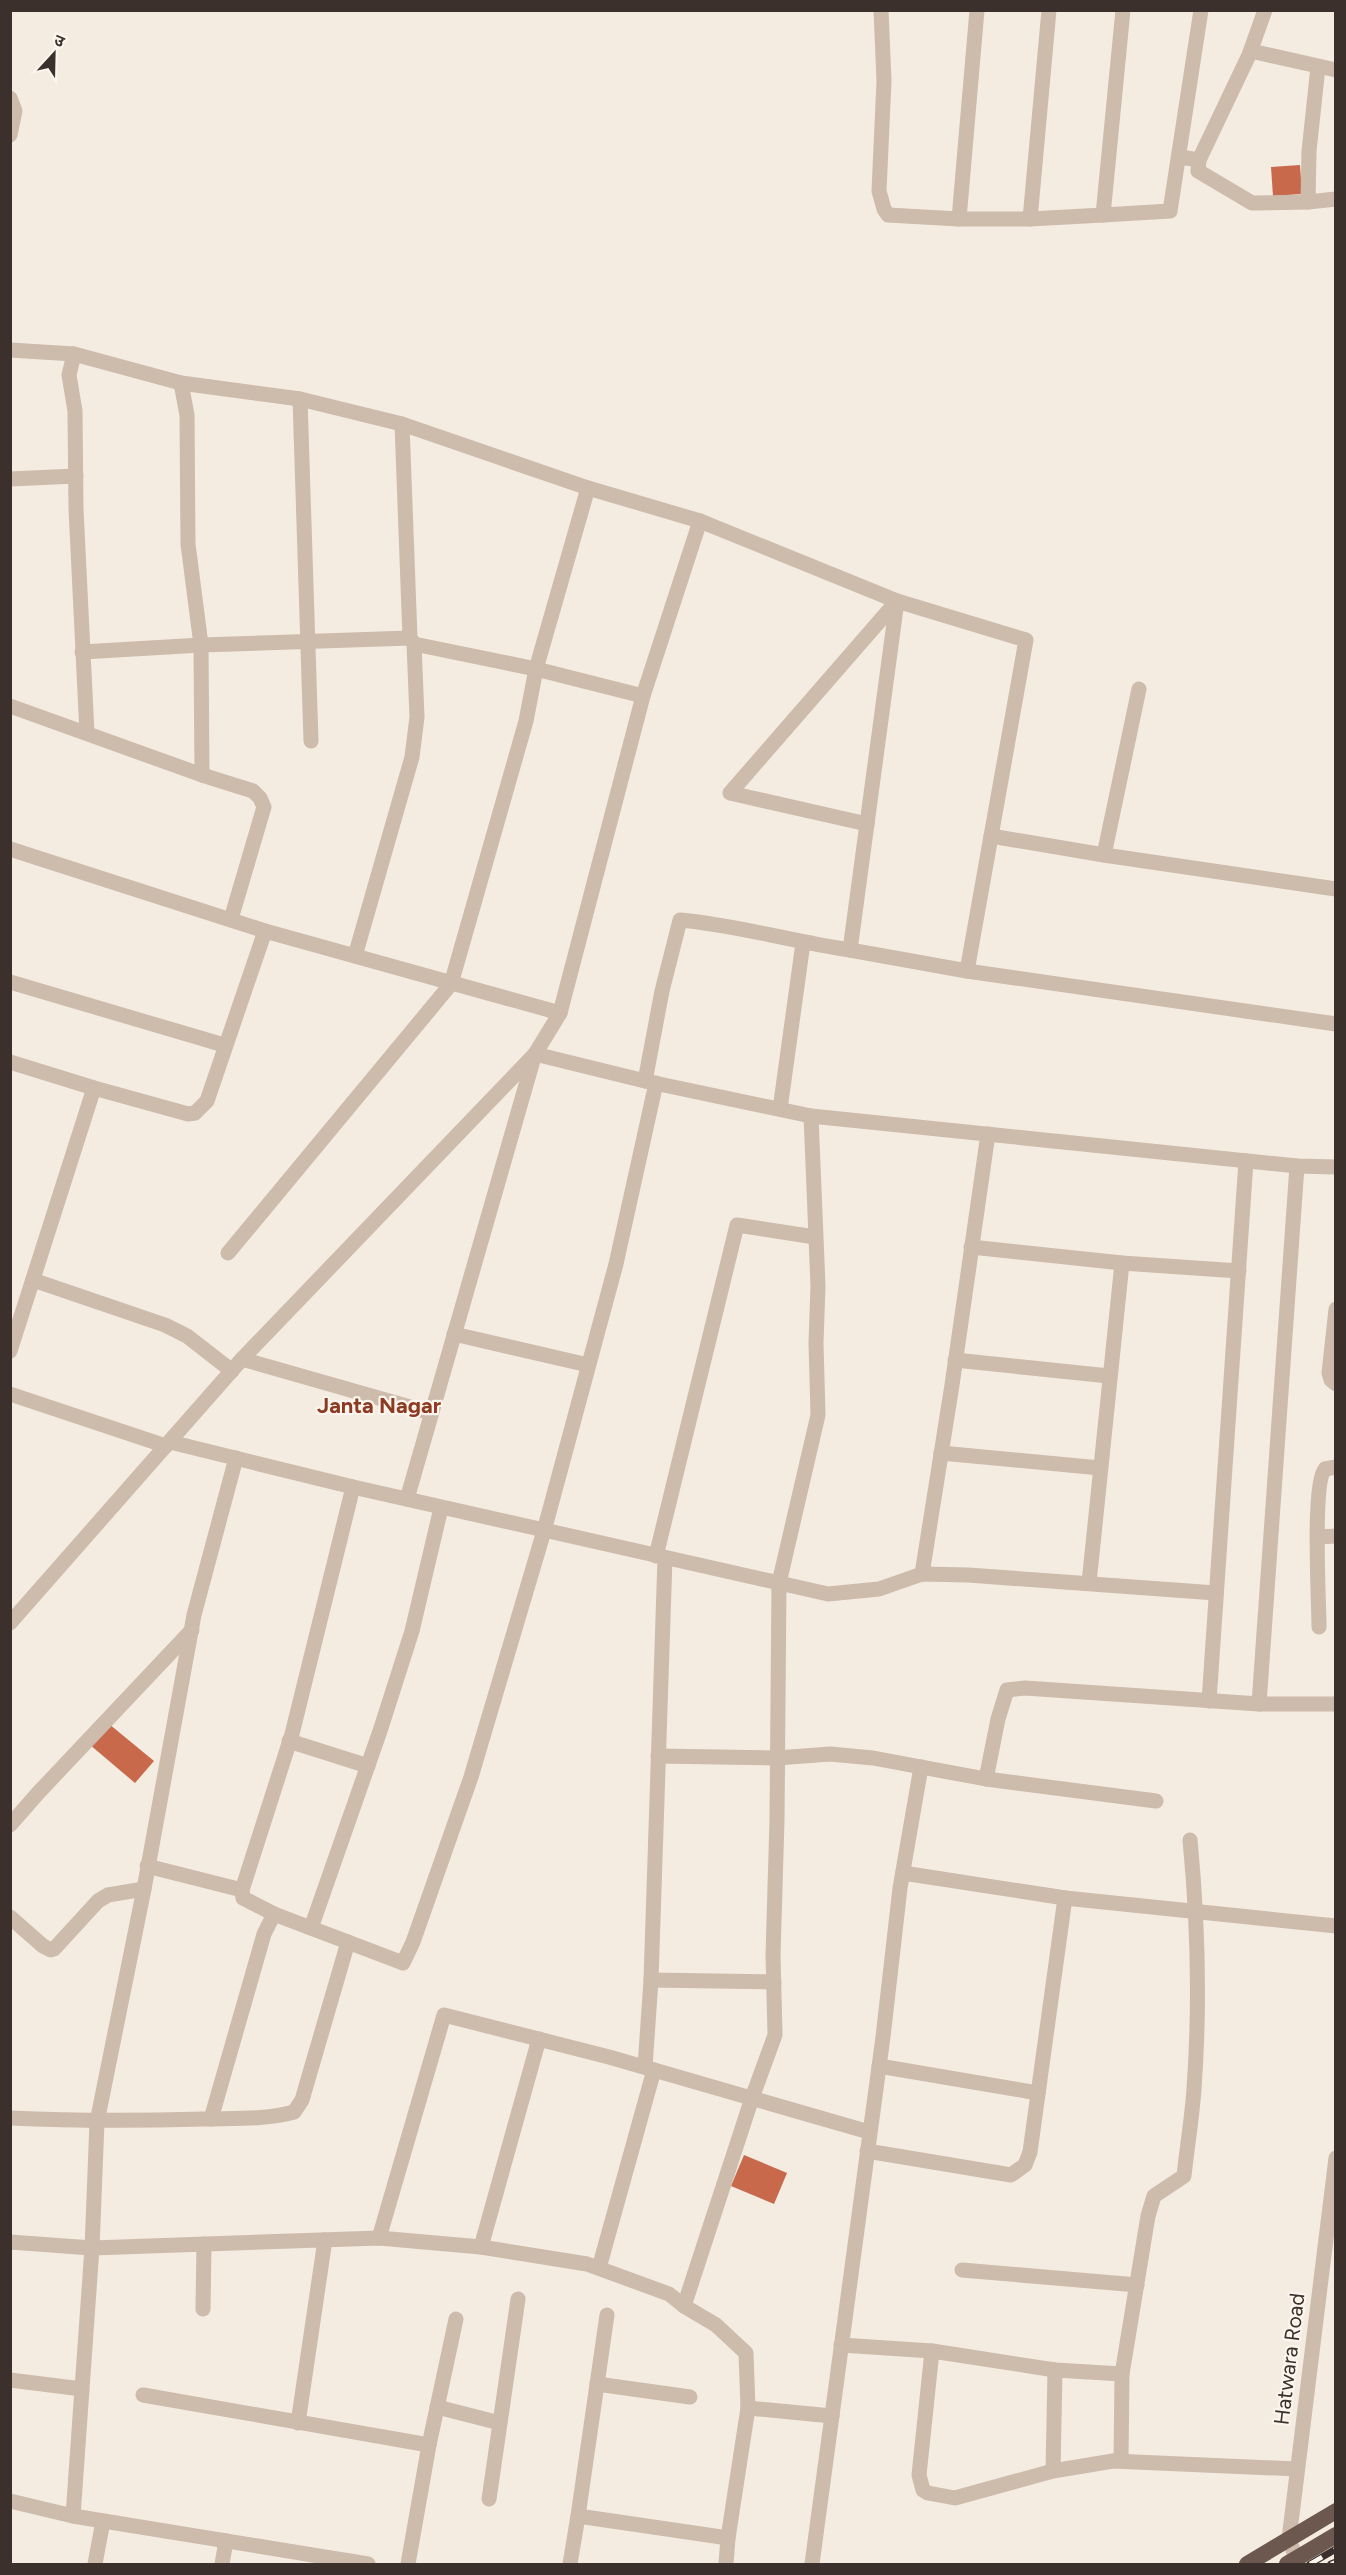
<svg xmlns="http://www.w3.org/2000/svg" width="1346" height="2575" viewBox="0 0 1346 2575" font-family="Figtree,'Noto Sans Devanagari',sans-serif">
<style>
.building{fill:#c8694b}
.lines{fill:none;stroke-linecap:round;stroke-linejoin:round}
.minor{stroke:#cdbbac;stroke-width:15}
.tertiary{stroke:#cdbbac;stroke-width:15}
.trunk{stroke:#6c584f;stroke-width:16}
.rail-casing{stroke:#3b302b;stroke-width:7}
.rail{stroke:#fbf5ee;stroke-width:4.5;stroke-dasharray:14;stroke-linecap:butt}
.trunk-bridge{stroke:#6c584f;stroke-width:16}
.labels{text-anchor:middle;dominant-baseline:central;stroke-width:4.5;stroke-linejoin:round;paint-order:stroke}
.street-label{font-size:21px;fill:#3b302b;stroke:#fbf5ee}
.neighbourhood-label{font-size:22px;font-weight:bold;fill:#8c3b22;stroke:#fbf5ee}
</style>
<rect width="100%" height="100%" fill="#f4ebe1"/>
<!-- building -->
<g class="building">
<path d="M 1300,165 L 1302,194 L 1273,196 L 1271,167 Z"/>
<path d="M 109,1724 L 154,1761 L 135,1783 L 89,1744 Z"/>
<path d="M 744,2155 L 787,2173 L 774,2204 L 731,2186 Z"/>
</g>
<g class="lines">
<!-- minor -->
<g class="minor">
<path d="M 881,10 L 884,81 L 879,191 L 884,209 L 888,215 L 959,219 L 1030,219 L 1103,215"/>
<path d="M 1123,10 L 1103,215 L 1170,211 L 1201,10"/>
<path d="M 1251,51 L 1336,70"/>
<path d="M 1318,67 L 1309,151 L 1308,202 L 1336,199"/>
<path d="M 10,98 L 15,111 L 10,135"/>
<path d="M 1180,157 L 1199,160 L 1249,55 L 1265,10"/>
<path d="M 1199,160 L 1198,171 L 1252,203 L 1308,202"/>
<path d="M 959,219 L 977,10"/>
<path d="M 1030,219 L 1049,10"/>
<path d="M 10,350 L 74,354"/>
<path d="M 10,479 L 76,476"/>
<path d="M 414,644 L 536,669 L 643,696"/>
<path d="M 82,652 L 201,645 L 410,638"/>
<path d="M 10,706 L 202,775 L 253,791 L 260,798 L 264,807 L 231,919"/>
<path d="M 87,733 L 76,509 L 75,411 L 69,375 L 74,354 L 181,383"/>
<path d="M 311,741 L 300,399 L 402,424 L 588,488 L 700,521 L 897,601 L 850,950 L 967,971 L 1336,1024"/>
<path d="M 202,775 L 201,645 L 188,544 L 187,415 L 181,383 L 300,399"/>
<path d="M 867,824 L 730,793 L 897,601 L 1026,640 L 967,971"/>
<path d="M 991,836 L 1104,855 L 1336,889"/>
<path d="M 10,849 L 265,931 L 560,1013"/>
<path d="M 1104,855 L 1139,689"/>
<path d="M 355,956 L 412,757 L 417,717 L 414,644 L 410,638 L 402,424"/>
<path d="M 10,982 L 224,1045"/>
<path d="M 535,1054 L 645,1081 L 811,1116 L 1297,1166 L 1336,1167"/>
<path d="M 10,1062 L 94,1088"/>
<path d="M 645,1081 L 662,991 L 680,920 C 738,925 793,942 850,950"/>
<path d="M 780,1109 L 803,943"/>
<path d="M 971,1247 L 1122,1263 L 1239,1271"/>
<path d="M 228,1253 L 451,984 L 526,721 L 536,669 L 588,488"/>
<path d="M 33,1280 L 165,1325 L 187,1336 L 232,1371"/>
<path d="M 1336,1309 L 1329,1373 L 1331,1380 L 1336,1384"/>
<path d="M 454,1334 L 588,1365"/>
<path d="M 10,1351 L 94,1088 L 188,1114 L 195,1113 L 207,1101 L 265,931"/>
<path d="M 242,1359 L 431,1413"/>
<path d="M 955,1360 L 1109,1376"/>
<path d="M 10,1394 L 166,1446"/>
<path d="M 170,1442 L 353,1487 L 828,1594 L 879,1589 L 922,1574 L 968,1575 L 1216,1593"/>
<path d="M 941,1453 L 1100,1468"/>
<path d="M 407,1499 L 534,1057"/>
<path d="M 1318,1537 L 1336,1536"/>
<path d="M 656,1556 L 737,1225 L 815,1237"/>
<path d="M 665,1558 L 651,1980 L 774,1982"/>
<path d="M 922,1574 L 952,1385 L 988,1134"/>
<path d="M 1089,1583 L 1122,1263"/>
<path d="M 10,1623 L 242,1359 L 535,1054 L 560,1013 L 643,696 L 700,521"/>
<path d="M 1319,1627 C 1319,1602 1312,1483 1325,1469 L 1336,1467"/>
<path d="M 1209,1701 L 1246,1161"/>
<path d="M 1259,1704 L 1297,1166"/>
<path d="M 289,1741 L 368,1766"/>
<path d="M 658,1756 L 777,1758 L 830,1754 L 873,1758 L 986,1779 L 998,1719 L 1007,1690 L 1025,1688 L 1259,1704 L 1336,1704"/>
<path d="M 986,1779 L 1156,1801"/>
<path d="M 10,1825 L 39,1792 L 192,1630"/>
<path d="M 147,1866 L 242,1890"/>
<path d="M 1065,1898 L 1336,1926"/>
<path d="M 274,1914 L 243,1898 L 242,1890 L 292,1734 L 353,1487"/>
<path d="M 10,1917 L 43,1946 L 51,1950 L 54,1949 L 98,1901 L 108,1895 L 144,1889"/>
<path d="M 311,1928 L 380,1731 L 412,1631 L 441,1508"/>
<path d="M 879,2066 L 1038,2093"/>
<path d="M 645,2067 L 651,1980"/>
<path d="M 10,2118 C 75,2121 138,2121 203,2119 C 232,2118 266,2120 294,2112 L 302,2100 L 348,1942"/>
<path d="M 211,2119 L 264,1934 L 274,1914 L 403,1963 L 413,1942 L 471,1777 L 544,1531 L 616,1264 L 656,1083"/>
<path d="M 867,2151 L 1011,2175 L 1025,2165 L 1030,2152 L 1065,1898 L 903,1873"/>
<path d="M 379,2238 L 444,2015 L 609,2057 L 869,2132"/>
<path d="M 10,2242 L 92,2248 L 379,2238 L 481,2247 L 587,2264 L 669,2294 L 684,2306 L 716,2325 L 746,2353 L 748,2408 L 728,2538 L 578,2516 L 607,2315"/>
<path d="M 481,2247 L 539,2039"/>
<path d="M 599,2268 L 654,2070"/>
<path d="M 962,2270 L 1137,2285"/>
<path d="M 684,2306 L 752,2098 L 775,2035 L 773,1955 L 777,1820 L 779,1583 L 818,1415 L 816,1343 L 818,1286 L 811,1116"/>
<path d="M 203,2309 L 204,2244"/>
<path d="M 841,2345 L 932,2351 L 1055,2370 L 1122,2374 L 1121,2461"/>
<path d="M 932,2351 L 919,2475 L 923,2490 L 928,2493 L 955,2498 L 1053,2471 L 1113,2461 L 1297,2469"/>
<path d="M 1122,2374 L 1148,2216 L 1154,2196 L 1184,2176 C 1187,2147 1192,2118 1194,2089 C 1200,2006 1198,1923 1190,1840"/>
<path d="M 10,2380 L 82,2389"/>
<path d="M 597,2384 L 690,2397"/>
<path d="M 143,2395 L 429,2445"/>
<path d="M 437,2407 L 500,2423"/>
<path d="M 748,2408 L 832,2416"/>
<path d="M 298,2423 L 325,2240"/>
<path d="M 1053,2471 L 1055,2370"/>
<path d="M 489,2499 L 518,2299"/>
<path d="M 10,2501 L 73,2516 L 368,2564"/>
<path d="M 73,2516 L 92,2248 L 97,2122 L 144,1889 L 194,1615 L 236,1458"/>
<path d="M 95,2564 L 103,2521"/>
<path d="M 222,2564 L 226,2541"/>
<path d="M 408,2564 L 429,2445 L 456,2319"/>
<path d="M 570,2564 L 578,2516"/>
<path d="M 726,2564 L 728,2538"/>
<path d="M 812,2564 L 883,2037 L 900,1888 L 921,1767"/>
</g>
<!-- tertiary -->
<path class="tertiary" d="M 1298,2564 L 1289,2539 L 1336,2158"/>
<!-- trunk -->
<path class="trunk" d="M 1247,2564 L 1336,2511"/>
<defs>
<g id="rail">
<path d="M 1310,2564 L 1336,2549"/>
<path d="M 1331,2564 L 1336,2562"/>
</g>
</defs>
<!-- rail casing -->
<use href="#rail" class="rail-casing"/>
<!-- rail -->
<use href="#rail" class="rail"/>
<!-- trunk-bridge -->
<path class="trunk-bridge" d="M 1287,2564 L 1336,2535"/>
</g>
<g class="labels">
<!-- street labels -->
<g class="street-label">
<text transform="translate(1289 2359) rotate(-83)">Hatwara Road</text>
</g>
<!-- neighbourhood labels -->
<g class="neighbourhood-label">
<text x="379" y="1405">Janta Nagar</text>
</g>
</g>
<!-- border -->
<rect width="1346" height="2575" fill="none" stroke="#3b302b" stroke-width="24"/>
<!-- north arrow -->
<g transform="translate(54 54) rotate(22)" stroke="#fbf5ee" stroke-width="4.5" paint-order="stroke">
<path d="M0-4.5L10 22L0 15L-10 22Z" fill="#3b302b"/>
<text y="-9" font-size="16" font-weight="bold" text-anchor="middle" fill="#3b302b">उ</text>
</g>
</svg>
